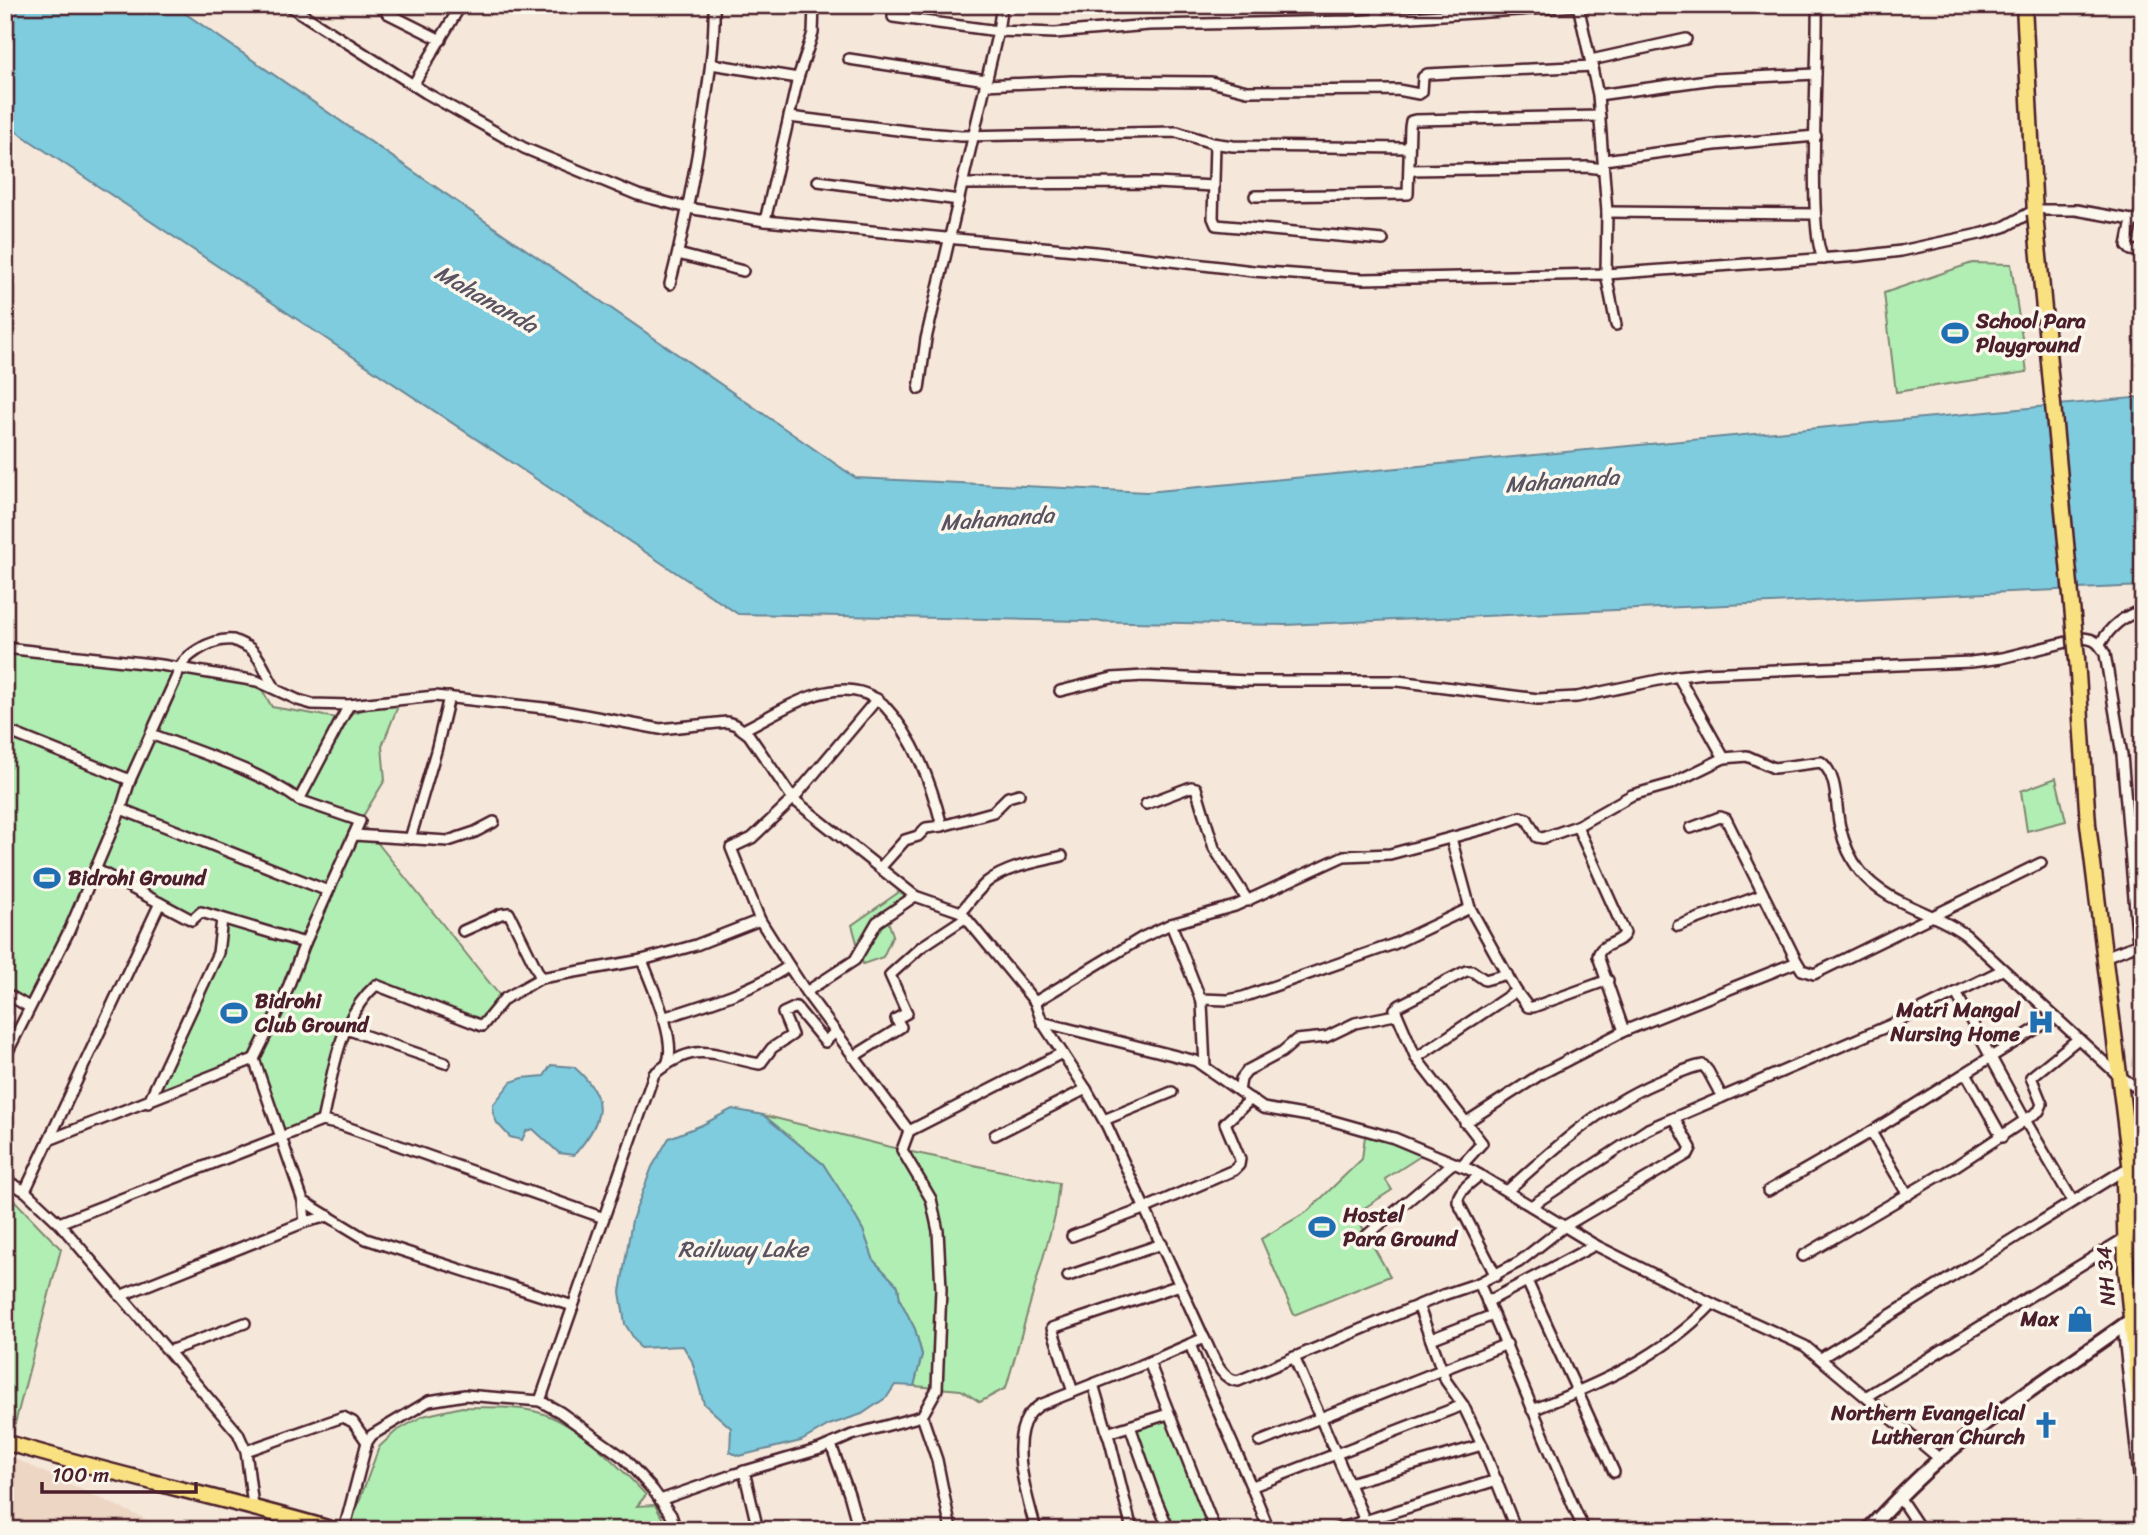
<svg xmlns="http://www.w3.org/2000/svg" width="2148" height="1535" viewBox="0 0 2148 1535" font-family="Sriracha,sans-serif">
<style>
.built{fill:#eed6c4}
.green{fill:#b1eeb4;stroke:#7e8670;stroke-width:2}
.water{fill:#7fccde;stroke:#6a8796;stroke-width:2}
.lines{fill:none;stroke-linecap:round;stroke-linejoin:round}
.minor-casing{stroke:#4a1f2b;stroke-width:14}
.secondary-casing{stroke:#4a1f2b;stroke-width:18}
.primary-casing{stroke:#4a1f2b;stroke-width:19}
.minor{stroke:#fbf7ec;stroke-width:9}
.secondary{stroke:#fbf7ec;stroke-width:12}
.primary{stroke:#f9e181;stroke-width:14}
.primary-bridge-casing{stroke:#4a1f2b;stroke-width:19;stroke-linecap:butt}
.primary-bridge{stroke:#f9e181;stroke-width:14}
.labels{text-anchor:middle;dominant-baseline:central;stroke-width:7;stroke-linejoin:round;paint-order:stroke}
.poi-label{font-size:21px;font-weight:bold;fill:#4a1f2b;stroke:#fbf7ec;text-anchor:start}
.street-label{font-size:21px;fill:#4a1f2b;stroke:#fbf7ec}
.water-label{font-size:23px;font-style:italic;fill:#5a5361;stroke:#fbf7ec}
</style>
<rect width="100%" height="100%" fill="#f5e8da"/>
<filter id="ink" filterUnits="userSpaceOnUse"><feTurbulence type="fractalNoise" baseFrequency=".0143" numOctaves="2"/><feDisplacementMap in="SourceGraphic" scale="14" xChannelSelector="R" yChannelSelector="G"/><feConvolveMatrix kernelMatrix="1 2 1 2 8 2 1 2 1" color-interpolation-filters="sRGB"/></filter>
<g filter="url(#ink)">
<!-- built -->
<path class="built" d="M 5,1454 L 169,1530 L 5,1530 Z"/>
<!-- green -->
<g class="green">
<path d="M 1972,263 L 2011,264 L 2027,372 L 1896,392 L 1884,293 Z"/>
<path d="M 5,649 L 178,668 L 257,681 L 272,707 L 343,719 L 311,780 L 351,713 L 400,701 L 382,746 L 385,780 L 360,821 L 500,996 L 482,1026 L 372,989 C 338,1019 331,1079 322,1121 L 285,1135 L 253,1060 L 157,1095 L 218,953 L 222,919 L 201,912 L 192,920 L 95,869 L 121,809 L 327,894 L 329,891 L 125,807 L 177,676 L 177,671 L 34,1004 L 5,987 Z"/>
<path d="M 2056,778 L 2066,821 L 2027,831 L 2021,791 Z"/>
<path d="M 905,888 L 915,896 L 888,921 L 893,935 L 883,957 L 863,964 L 852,925 Z"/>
<path d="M 763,1115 L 902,1150 L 1059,1183 L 1055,1216 L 1006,1388 L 980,1402 L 961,1390 L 914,1386 L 922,1354 L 915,1329 L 900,1300 L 898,1286 L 874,1261 L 863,1230 L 823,1164 Z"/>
<path d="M 1365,1136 L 1427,1152 L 1385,1179 L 1392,1190 L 1355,1214 L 1390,1276 L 1294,1315 L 1261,1239 L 1308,1211 L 1362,1159 Z"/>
<path d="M 5,1196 L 16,1202 L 61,1249 L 12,1435 L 5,1433 Z"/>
<path d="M 462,1407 C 483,1408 506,1406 528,1410 C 573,1417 616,1463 646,1495 L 637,1506 L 655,1505 L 669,1530 L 349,1529 L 379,1447 L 395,1432 L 423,1416 Z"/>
<path d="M 1168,1415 L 1215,1530 L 1169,1530 L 1131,1426 Z"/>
</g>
<!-- water -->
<g class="water">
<path d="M 5,5 L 173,5 L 856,478 L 1147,492 L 2143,397 L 2143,586 L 1285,625 L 738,614 L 5,124 Z"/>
<path d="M 551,1065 L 574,1067 C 611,1099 603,1121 574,1155 L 559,1153 L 533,1129 L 526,1131 L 522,1140 L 510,1137 L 497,1123 L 493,1113 L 493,1105 L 511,1082 L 523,1078 L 544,1076 Z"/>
<path d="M 732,1109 L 763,1115 L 823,1164 L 842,1193 L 863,1230 L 874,1261 L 898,1286 L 900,1300 L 915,1329 L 922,1355 L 914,1386 L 895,1385 L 887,1397 L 862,1414 L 829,1425 L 801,1441 L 739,1456 L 730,1452 L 731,1428 L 704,1404 L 692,1361 L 683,1346 L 640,1348 L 625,1324 L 620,1292 L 632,1220 L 652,1167 L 669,1138 L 702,1125 Z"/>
</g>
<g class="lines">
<defs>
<g id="minor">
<path d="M 288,5 L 426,93 L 524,148 L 638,195 L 688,208 L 765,221 L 1096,252 L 1253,271 L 1363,279 L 1606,274 L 1860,256 L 1901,251 L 1984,233 L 2004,227 L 2035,210 L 2076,210 L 2143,222"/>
<path d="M 1376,5 L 1378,20"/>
<path d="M 1578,5 L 1598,95 L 1607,212 L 1606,274 L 1616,325"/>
<path d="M 1817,5 C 1819,45 1806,239 1824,259"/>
<path d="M 387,13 L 441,40"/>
<path d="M 893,17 L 998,31 L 1055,33 L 1149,25 L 1351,21 L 1578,6"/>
<path d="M 849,59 L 986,80"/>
<path d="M 1591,60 L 1686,39"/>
<path d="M 711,64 L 798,78"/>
<path d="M 413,85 L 461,5"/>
<path d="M 985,85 L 1072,81 L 1211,82 L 1247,91 L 1398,90 L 1419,94 L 1422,92 L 1423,77 L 1427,74 L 1593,66"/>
<path d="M 1598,95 L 1714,79 L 1816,74"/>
<path d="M 789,117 L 915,132 L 961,136 L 1177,132 L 1212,143 L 1233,146 L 1408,148"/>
<path d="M 1215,144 L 1213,218 L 1216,225 L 1383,240"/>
<path d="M 1604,160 L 1715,145 L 1816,136"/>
<path d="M 1410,170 L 1588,167 L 1603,169"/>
<path d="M 818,181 L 959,200"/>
<path d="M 963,184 L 1155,183 L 1214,186"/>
<path d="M 1255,196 L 1408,194 L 1410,127 L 1411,121 L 1415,120 L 1600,116"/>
<path d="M 1607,212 L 1815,214"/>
<path d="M 2132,220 L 2127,246 L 2131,250 L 2143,252"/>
<path d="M 765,221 L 798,78 L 813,33 L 814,5"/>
<path d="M 678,254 L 743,271"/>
<path d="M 670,284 C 685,228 695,171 704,113 C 709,77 715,42 714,5"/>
<path d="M 919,389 L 926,339 L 998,31 L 1001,11 L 1000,5"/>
<path d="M 2100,644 C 2111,626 2123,616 2143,610"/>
<path d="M 5,648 L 161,665 L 257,681 L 298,700 L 312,704 L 349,705 L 435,696 L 553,709 L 660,729 L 727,722 L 736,725 L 749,735 L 793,799 L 915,896 L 961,912 L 1035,1002 L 1042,1022 L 1196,1061 L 1263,1108 L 1326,1119 L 1394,1138 L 1473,1171 L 1595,1245 L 1715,1305 L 1805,1346 L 1940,1459"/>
<path d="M 1678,676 L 1724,758"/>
<path d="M 1060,691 L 1112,678 L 1144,676 L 1248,681 L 1398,681 L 1538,699 L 1577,697 L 1678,676 L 1705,673 L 1971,662 L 2002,658 L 2083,638 C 2095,639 2099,643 2105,654 L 2122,755 L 2138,945"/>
<path d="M 877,699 L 793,799 L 752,838 L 731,848 L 760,920 L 789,966 L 806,992 L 909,1131"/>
<path d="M 5,730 L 130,780"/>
<path d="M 743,730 C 784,710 840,668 883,704 C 915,738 931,783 942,826 L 926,828 L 918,836 L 905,840 L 880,868"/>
<path d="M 151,734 C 200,753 256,769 299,800"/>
<path d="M 1146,804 L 1191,787 L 1196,788 L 1214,848 L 1248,901"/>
<path d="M 121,809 L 328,891"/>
<path d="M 942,826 L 993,812 L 1008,797 L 1019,794"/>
<path d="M 1577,826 L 1625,933 C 1620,945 1601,942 1598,956 L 1624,1031"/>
<path d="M 354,835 L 448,841 L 475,832 L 494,822"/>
<path d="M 410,839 L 436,751 L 449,697"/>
<path d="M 160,903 L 192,920 L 201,912 L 305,943 L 282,1003 L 254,1059 L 303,1201 L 366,1239 L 573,1306"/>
<path d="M 961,912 C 969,902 977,891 987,882 C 1008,866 1038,862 1062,856"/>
<path d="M 1171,924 L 1202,1003 L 1205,1067"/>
<path d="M 1678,926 L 1762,895"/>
<path d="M 463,931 L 501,914 L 509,913 L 541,978"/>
<path d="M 305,943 L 360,821 L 299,800 L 349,705"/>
<path d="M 2104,957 L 2142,943"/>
<path d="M 642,960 C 651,984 678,1041 667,1064"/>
<path d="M 1797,962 L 1802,970 L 1814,974 L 2041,863"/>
<path d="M 1516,991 L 1528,1007 L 1533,1007 L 1608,980"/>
<path d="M 806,992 L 855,960 L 877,922 L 915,896"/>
<path d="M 5,993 L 29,1007"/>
<path d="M 1956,993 L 2025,1120 L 2072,1200"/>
<path d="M 1200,999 L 1228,1000 L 1243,997 L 1394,944 L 1470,908"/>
<path d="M 1035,1002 L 1143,937 L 1171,924 L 1235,906 L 1344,856 L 1390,854 L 1491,827 L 1520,817 L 1527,819 L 1537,837 L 1543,838 L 1577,826 L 1632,795 L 1671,784 L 1724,758 L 1747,756 L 1774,768 L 1821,762 C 1839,776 1835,807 1840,827 C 1844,844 1850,858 1860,871 C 1887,905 1932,910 1966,935 L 2118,1075 L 2143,1092"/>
<path d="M 663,1018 C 706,1004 752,991 789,966"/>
<path d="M 1042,1022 L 1086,1089 L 1107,1126 L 1204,1338 L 1149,1362 L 1215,1530"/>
<path d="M 346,1029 L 445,1063"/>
<path d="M 5,1057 L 69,931 L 121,809 L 130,780 L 177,676 C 180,656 212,638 233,640 C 236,641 244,645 248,647 C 261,656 266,675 275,688"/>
<path d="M 853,1057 L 901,1027 L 896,1019 L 907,1013 L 890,975 L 921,947 L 965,918"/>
<path d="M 1416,1058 L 1516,991 L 1470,908 L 1451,838"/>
<path d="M 1966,1073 L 2002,1137"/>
<path d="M 1239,1091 L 1241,1079 L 1248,1070 L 1282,1052 L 1296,1040 L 1326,1037 L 1355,1023 L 1395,1015"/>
<path d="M 148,1103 L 218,953 L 222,919"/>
<path d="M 1104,1120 L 1172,1092"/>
<path d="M 322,1121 C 333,1074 338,1019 376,985 L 482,1026 L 504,999 L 541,978 L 642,960 L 696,945 L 760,920"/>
<path d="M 1465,1123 L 1541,1074 L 1624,1031 L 1797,962 L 1726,819 L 1720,817 L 1691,828"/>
<path d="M 1871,1132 L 1908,1195"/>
<path d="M 995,1135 L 1086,1089"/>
<path d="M 2129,1138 L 2143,1160"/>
<path d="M 49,1140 L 254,1059"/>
<path d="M 1461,1166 L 1482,1143 L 1416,1058 L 1395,1009 L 1400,1005 L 1466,971 L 1472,971 L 1485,980 L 1507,974"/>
<path d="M 1480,1175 C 1472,1182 1457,1191 1458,1202 L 1496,1276"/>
<path d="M 5,1180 L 25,1191 L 59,1223 L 238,1433 L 246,1451 L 253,1506"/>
<path d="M 25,1191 L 160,903 L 95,869"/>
<path d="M 1507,1191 C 1556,1147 1604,1102 1667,1078 C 1678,1073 1691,1067 1703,1065 L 1708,1071 L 1722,1097"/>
<path d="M 1768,1191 L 1871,1132 L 2055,1017"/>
<path d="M 1531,1206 L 1648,1129 L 1888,1026 L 2002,970"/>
<path d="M 305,1222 L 329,1216"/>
<path d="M 59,1223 L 322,1121 L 341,1125 L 604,1218"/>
<path d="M 1072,1236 L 1146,1208 L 1234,1170 L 1239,1165 L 1240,1159 L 1225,1123 L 1251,1099"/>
<path d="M 1366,1236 L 1453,1163"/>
<path d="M 1803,1256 L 1954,1167 L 2039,1111 L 2042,1104 L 2031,1077 L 2078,1039"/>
<path d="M 1068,1276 L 1162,1244"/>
<path d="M 1527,1281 L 1614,1472"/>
<path d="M 120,1296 L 305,1222 L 303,1201"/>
<path d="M 1487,1302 L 1595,1245"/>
<path d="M 1418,1305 L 1446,1381 L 1463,1405 L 1482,1445 L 1516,1530"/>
<path d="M 2123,1326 L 2143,1514"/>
<path d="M 1204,1338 C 1212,1352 1219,1380 1238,1381 L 1443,1295 L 1479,1283"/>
<path d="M 1431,1339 L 1493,1315"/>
<path d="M 1190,1344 C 1214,1407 1245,1467 1269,1530"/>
<path d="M 169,1351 L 245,1323"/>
<path d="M 1294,1357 L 1365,1521"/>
<path d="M 1821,1358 L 2124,1170"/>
<path d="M 1093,1384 L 1111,1445 L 1132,1530"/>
<path d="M 1073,1392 L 1052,1328 L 1180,1285"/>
<path d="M 1867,1396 L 2125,1238"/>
<path d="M 540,1401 L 654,1074 C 698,1039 711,1055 760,1064 L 772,1048 L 792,1035 L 783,1013 L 796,1007 L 825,1042 L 835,1032"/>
<path d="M 1532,1410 C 1599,1384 1662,1357 1712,1304"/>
<path d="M 922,1416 L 937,1460 L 951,1530"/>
<path d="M 1130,1426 L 1155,1497 L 1169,1530"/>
<path d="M 1107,1433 L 1168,1414"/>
<path d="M 1260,1442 L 1507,1344"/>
<path d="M 831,1445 L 849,1494 L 859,1530"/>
<path d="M 246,1451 L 343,1417 L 353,1422 L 367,1442"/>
<path d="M 744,1471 L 758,1530"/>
<path d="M 1349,1483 L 1482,1445"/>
<path d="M 1253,1486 L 1463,1405"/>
<path d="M 1899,1497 L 1921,1530"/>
<path d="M 660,1500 L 735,1474 L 820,1449 L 852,1435 L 922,1416 L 937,1389 L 941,1289 L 938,1231 L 931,1199 L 902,1150 L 909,1131 L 1062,1053"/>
<path d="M 344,1530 L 367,1442 L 372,1435 L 429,1401 L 465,1395 L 540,1401 L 560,1412 L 624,1458 L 653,1490 L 671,1515 L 676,1530"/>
<path d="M 1036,1530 C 1028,1499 1009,1445 1028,1416 C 1031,1412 1036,1408 1040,1405 L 1149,1362"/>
<path d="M 1335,1530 L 1497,1480"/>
<path d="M 1584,1530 C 1547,1448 1516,1365 1479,1283 L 1519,1262 L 1565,1226 L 1688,1154 L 1691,1148 L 1674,1118"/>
</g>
<path id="secondary" d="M 1868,1530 C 1891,1505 1914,1481 1940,1459 C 2000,1408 2067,1366 2131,1320 L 2143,1308"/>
<g id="primary">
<path d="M 2024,5 L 2035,214"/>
<path d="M 2077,659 L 2088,824 L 2143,1268"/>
<path d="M 2124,1182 L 2126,1268 L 2143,1436"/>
<path d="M 5,1442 C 114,1475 225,1498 334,1530"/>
</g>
</defs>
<!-- minor casing -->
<use href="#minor" class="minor-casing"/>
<!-- secondary casing -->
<use href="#secondary" class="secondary-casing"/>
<!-- primary casing -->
<use href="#primary" class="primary-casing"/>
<!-- minor -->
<use href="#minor" class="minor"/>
<!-- secondary -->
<use href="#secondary" class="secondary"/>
<!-- primary -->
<use href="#primary" class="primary"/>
<defs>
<path id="primary-bridge" d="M 2035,214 L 2077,659"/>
</defs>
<!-- primary-bridge casing -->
<use href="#primary-bridge" class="primary-bridge-casing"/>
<!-- primary-bridge -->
<use href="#primary-bridge" class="primary-bridge"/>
</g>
</g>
<!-- icons -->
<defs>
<symbol id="stadium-bare" viewBox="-9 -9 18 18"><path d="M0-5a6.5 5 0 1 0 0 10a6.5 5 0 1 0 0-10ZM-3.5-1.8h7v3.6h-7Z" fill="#1f6fb2" stroke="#fbf7ec" stroke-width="2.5" paint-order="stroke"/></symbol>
<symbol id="hospital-bare" viewBox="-9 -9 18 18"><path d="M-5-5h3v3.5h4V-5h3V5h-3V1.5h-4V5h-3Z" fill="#1f6fb2" stroke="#fbf7ec" stroke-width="2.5" paint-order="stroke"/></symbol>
<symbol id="shop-bare" viewBox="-9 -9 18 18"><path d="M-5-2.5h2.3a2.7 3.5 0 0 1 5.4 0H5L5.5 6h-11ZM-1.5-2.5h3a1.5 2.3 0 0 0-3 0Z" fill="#1f6fb2" stroke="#fbf7ec" stroke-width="2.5" paint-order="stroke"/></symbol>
<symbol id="church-bare" viewBox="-9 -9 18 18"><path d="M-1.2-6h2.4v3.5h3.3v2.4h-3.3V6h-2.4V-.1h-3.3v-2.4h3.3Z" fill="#1f6fb2" stroke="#fbf7ec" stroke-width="2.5" paint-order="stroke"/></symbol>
</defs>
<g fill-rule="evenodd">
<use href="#stadium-bare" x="1936" y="314" width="38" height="38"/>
<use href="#stadium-bare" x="28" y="859" width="38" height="38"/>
<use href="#stadium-bare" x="215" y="994" width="38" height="38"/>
<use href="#hospital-bare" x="2022" y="1003" width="38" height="38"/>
<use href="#stadium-bare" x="1303" y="1208" width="38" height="38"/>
<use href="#shop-bare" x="2061" y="1300" width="38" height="38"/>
<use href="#church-bare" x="2027" y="1406" width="38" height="38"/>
</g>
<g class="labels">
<!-- poi labels -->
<g class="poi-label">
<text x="1976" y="321">School Para<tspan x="1976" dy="24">Playground</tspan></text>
<text x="68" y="878">Bidrohi Ground</text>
<text x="255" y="1001">Bidrohi<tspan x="255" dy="24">Club Ground</tspan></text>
<text x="2020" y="1010" text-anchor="end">Matri Mangal<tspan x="2020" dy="24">Nursing Home</tspan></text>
<text x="1343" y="1215">Hostel<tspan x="1343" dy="24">Para Ground</tspan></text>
<text x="2059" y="1319" text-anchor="end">Max</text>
<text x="2025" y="1413" text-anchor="end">Northern Evangelical<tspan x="2025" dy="24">Lutheran Church</tspan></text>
</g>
<!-- street labels -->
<g class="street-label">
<text transform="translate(2106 1276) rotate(-94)">NH 34</text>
</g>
<!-- water labels -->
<g class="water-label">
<text transform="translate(486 299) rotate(30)">Mahananda</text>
<text transform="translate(1562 481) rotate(-4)">Mahananda</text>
<text transform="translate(997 519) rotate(-4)">Mahananda</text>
<text x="743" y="1249">Railway Lake</text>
</g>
</g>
<!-- margin -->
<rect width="2148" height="1535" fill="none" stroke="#fbf7ec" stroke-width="28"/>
<rect x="14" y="14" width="2120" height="1507" fill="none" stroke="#4a1f2b" stroke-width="2.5" filter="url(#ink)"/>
<!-- scale -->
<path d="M42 1482v10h154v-10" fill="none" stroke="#4a1f2b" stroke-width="3.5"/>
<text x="52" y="1482" font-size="21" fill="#4a1f2b" stroke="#fbf7ec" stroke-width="5" paint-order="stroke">100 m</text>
</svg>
